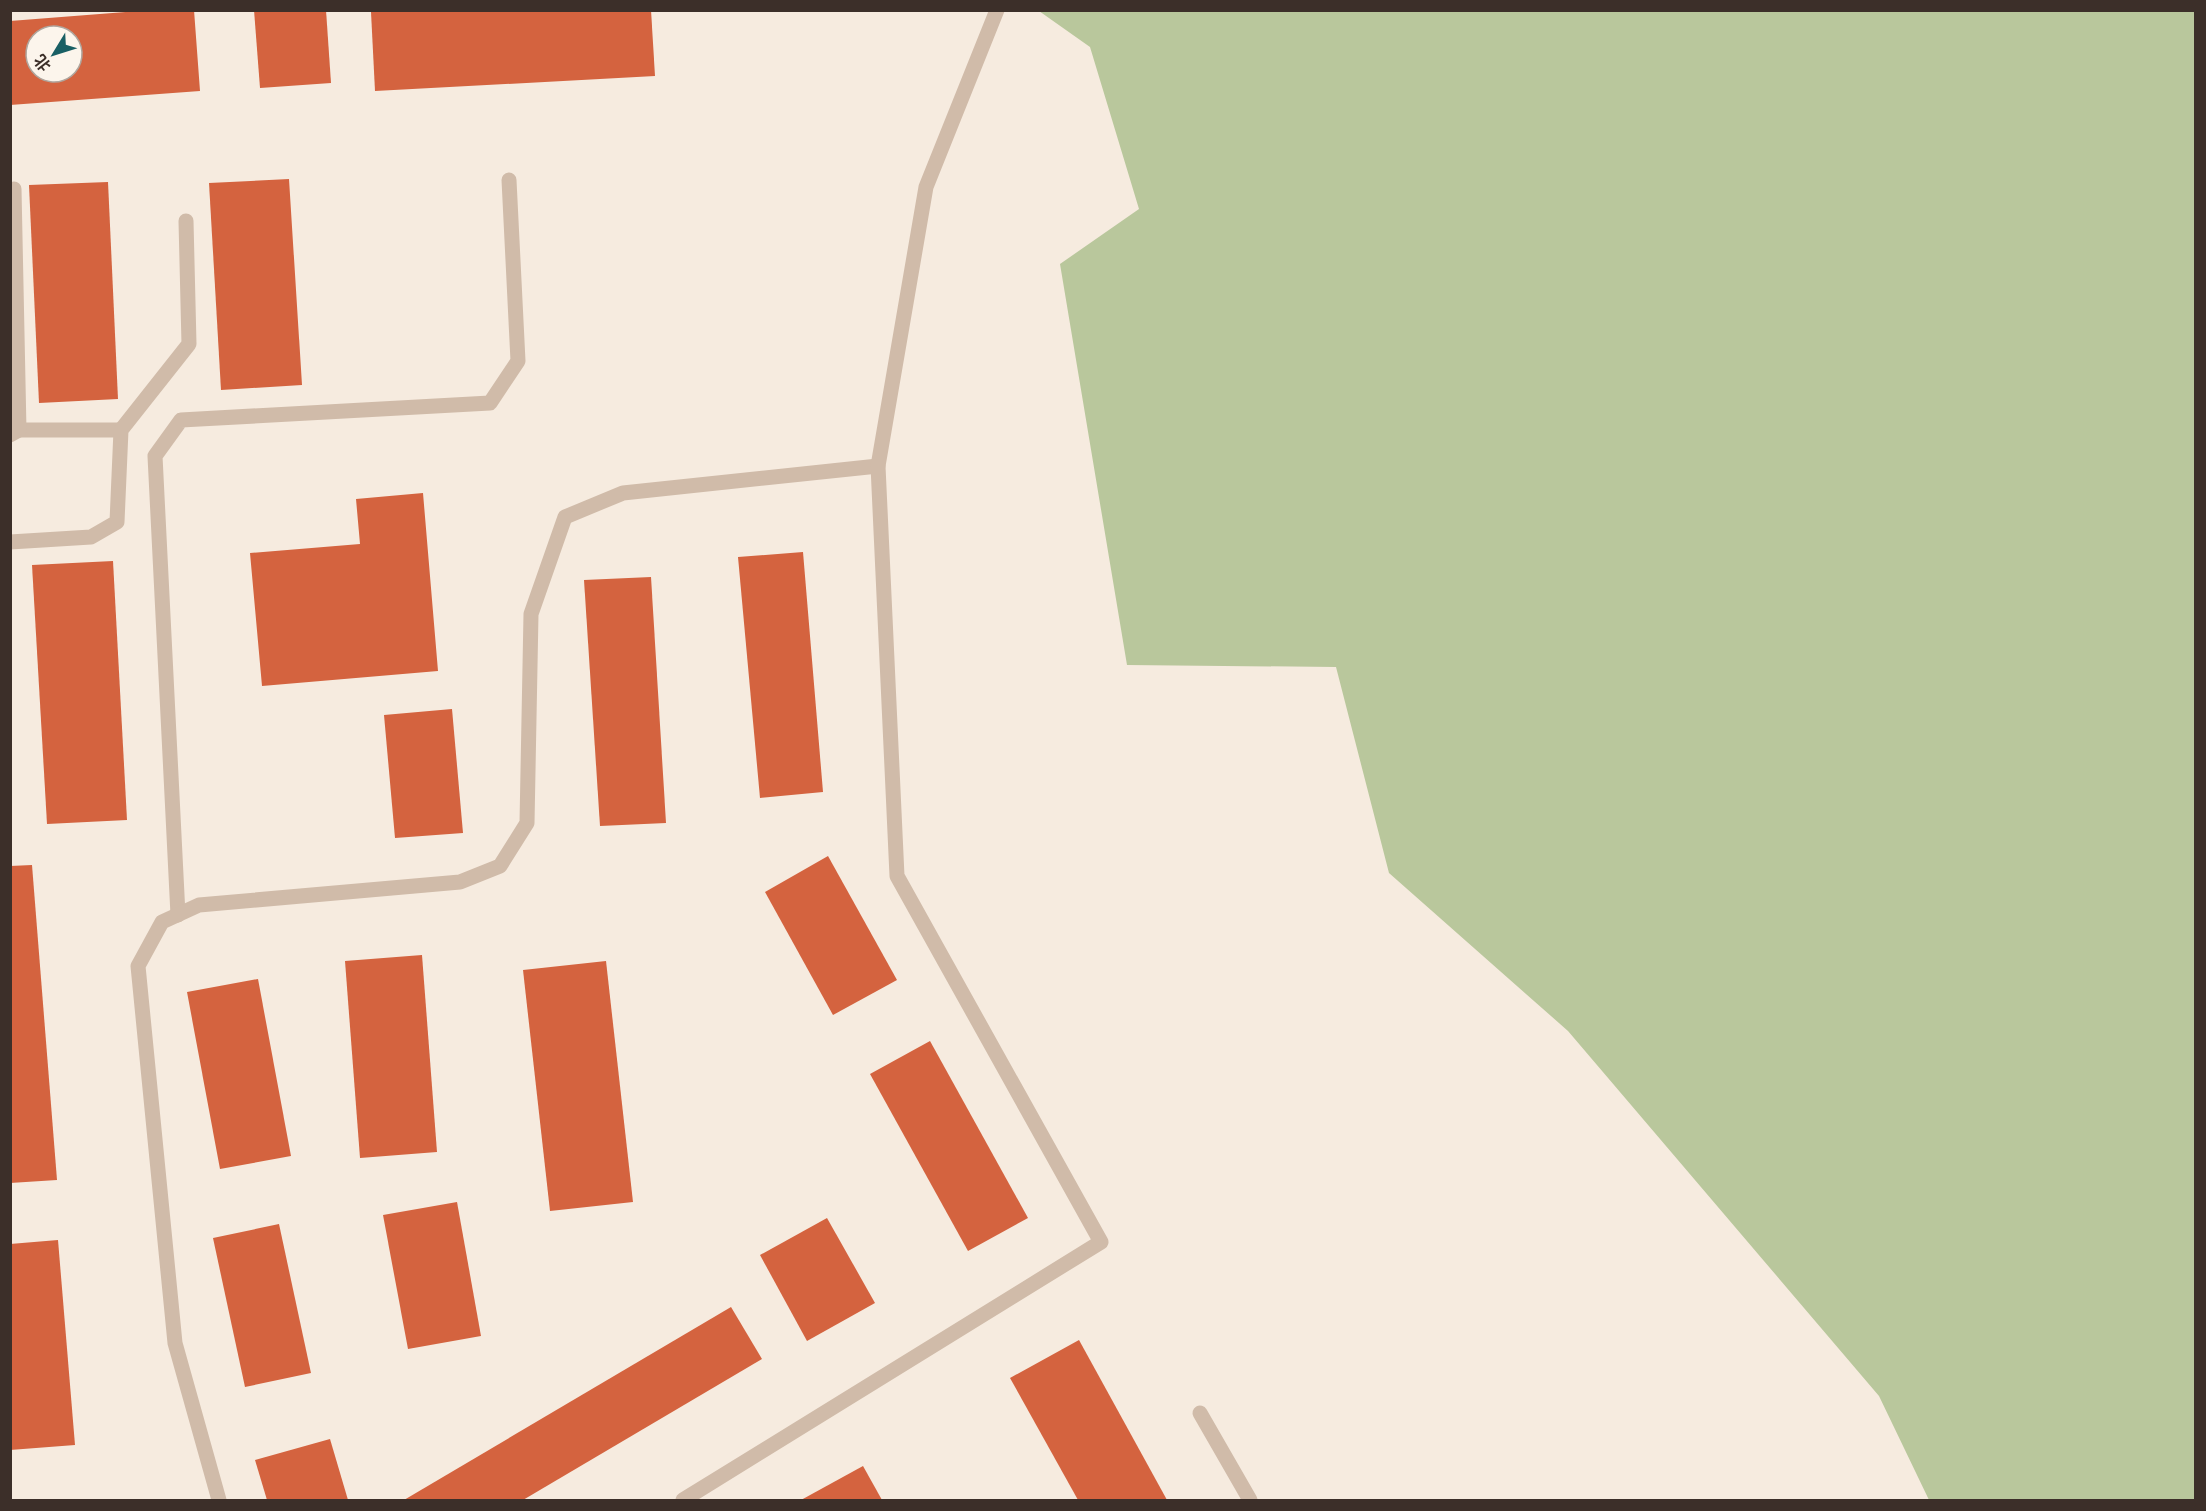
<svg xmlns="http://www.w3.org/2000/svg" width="2206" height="1511" viewBox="0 0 2206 1511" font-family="Lato,'Noto Sans SC',sans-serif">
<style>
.green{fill:#b9c79c}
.building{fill:#d4633f;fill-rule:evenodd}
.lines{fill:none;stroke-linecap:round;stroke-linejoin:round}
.street{stroke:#d0bba9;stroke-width:15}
</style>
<rect width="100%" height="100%" fill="#f6ebdf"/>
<!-- green -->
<path class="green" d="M 1039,11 L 2195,11 L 2195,1500 L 1929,1500 L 1879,1396 L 1568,1031 L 1389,873 L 1336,667 L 1127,665 L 1060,264 L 1139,209 L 1090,47 Z"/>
<!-- building -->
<g class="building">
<path d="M 151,10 L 194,10 L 200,91 L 10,105 L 10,21 ZM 36,36 L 72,36 L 72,72 L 36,72 Z"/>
<path d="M 254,10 L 326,10 L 331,83 L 260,88 Z"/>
<path d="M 389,10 L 651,10 L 655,76 L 375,91 L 371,12 Z"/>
<path d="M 289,179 L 302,385 L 221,390 L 209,183 Z"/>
<path d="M 108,182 L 118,399 L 39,403 L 29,185 Z"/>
<path d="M 423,493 L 438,671 L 262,686 L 250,553 L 360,544 L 356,499 Z"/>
<path d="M 803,552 L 823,792 L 760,798 L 738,557 Z"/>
<path d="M 113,561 L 127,820 L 47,824 L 32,565 Z"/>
<path d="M 651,577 L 666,823 L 600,826 L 584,580 Z"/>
<path d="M 452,709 L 463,833 L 395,838 L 384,715 Z"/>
<path d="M 828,856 L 897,980 L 833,1015 L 765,892 Z"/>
<path d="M 32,865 L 57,1180 L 10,1183 L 10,866 Z"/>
<path d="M 422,955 L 437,1152 L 360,1158 L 345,961 Z"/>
<path d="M 606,961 L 633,1202 L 550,1211 L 523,970 Z"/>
<path d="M 258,979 L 291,1156 L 220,1169 L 187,992 Z"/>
<path d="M 930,1041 L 1028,1218 L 968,1251 L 870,1074 Z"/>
<path d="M 457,1202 L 481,1336 L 408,1349 L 383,1215 Z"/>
<path d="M 827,1218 L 875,1303 L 807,1341 L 760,1255 Z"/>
<path d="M 279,1224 L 311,1373 L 245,1387 L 213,1238 Z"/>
<path d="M 58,1240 L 75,1445 L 10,1450 L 10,1244 Z"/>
<path d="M 731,1307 L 762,1359 L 523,1500 L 404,1500 Z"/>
<path d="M 1079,1340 L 1167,1500 L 1078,1500 L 1010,1378 Z"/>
<path d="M 330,1439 L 348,1500 L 267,1500 L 255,1460 Z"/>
<path d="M 863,1466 L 882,1500 L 801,1500 Z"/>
</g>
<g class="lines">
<!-- street -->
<g class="street">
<path d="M 19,430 L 121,430"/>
<path d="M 10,435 L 19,430 L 14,189"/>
<path d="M 10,542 L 91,537 L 117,522 L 121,430 L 189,344 L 186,221"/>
<path d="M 178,915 L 155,456 L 181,420 L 490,403 L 518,361 L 509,180"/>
<path d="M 1200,1413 L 1250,1500"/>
<path d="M 219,1500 L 175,1343 L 138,966 L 162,922 L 199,905 L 460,882 L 500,866 L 527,823 L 531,614 L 565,517 L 623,493 L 878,466"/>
<path d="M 683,1500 L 1101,1242 L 897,876 L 878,466 L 926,187 L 997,10"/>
</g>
</g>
<!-- border -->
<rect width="2206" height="1511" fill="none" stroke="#3c2f29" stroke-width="24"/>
<!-- north arrow -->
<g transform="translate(54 54) rotate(232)"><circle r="28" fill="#fcf5ec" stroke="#afa69e" stroke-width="1.5"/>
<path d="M0-4.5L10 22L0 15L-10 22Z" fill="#195f64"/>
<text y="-9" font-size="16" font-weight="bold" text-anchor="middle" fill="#3c2f29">北</text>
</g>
</svg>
